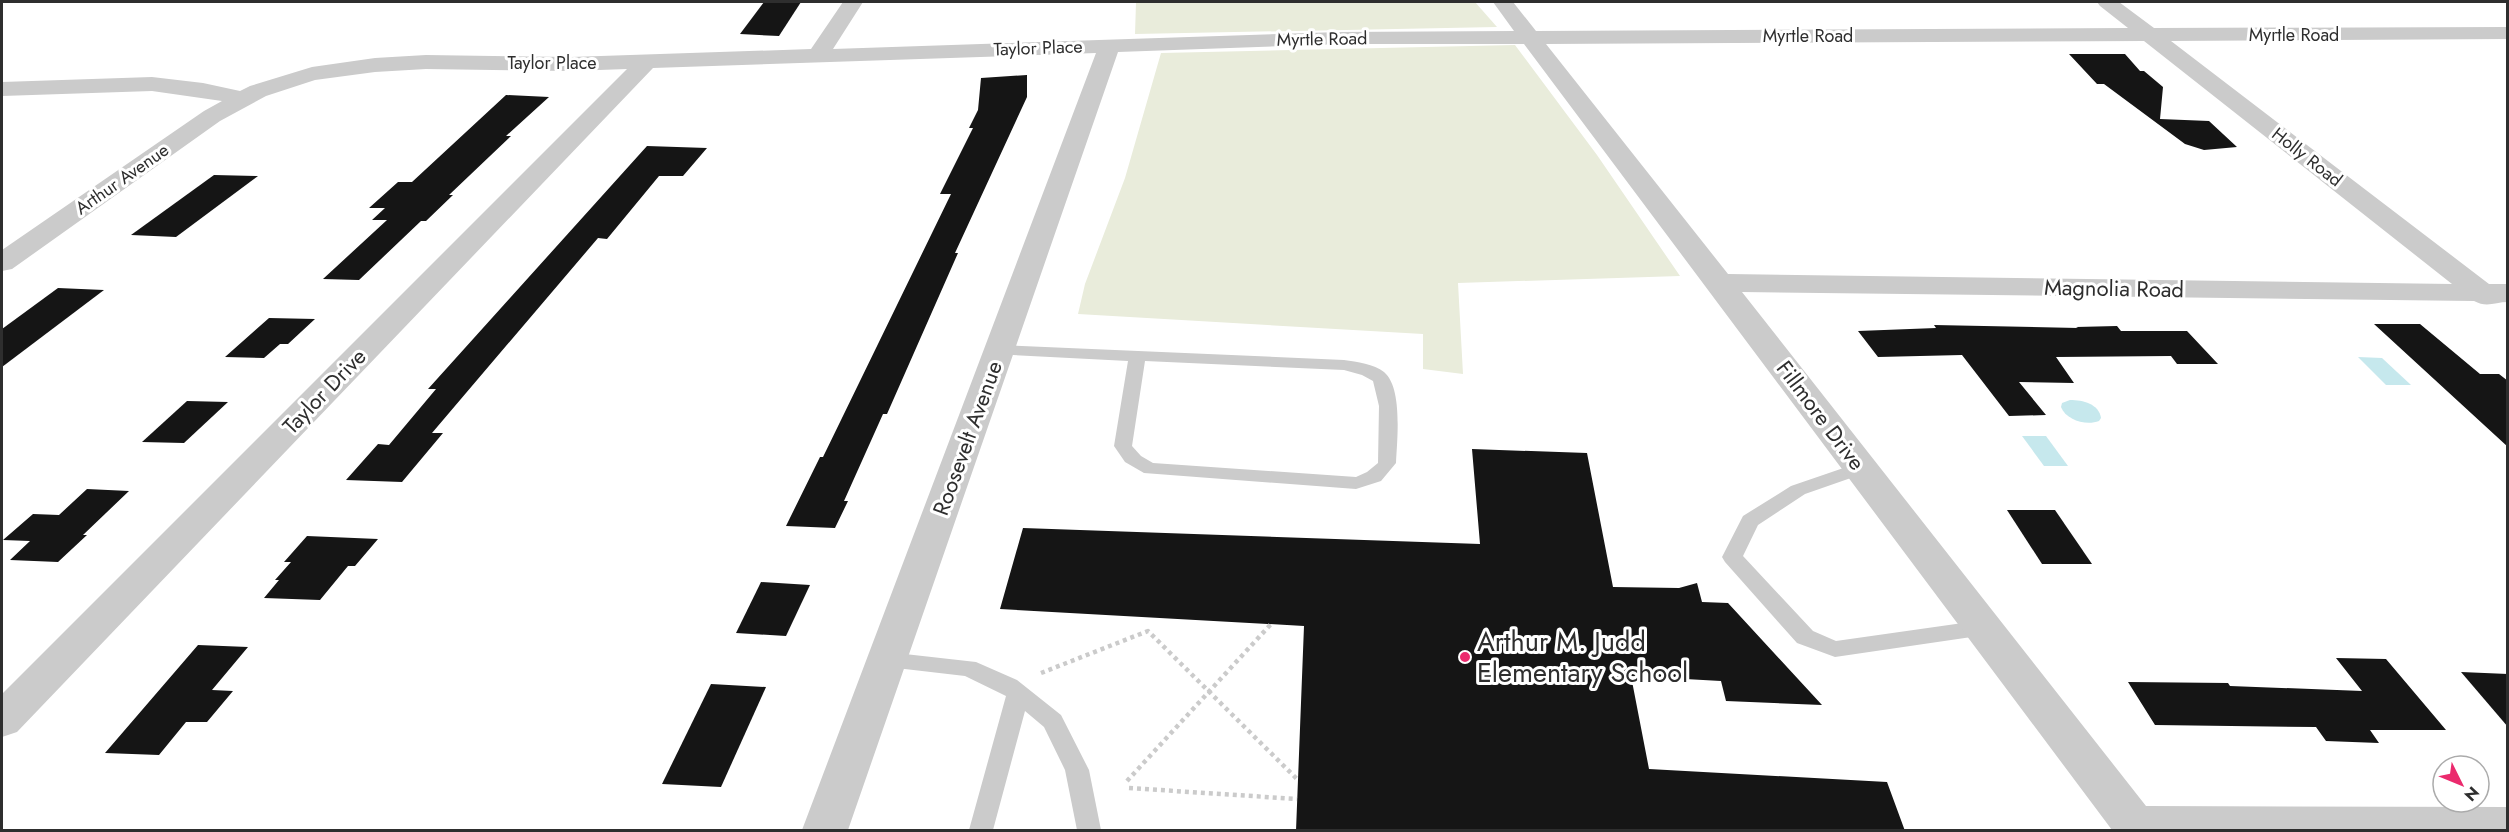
<svg xmlns="http://www.w3.org/2000/svg" width="2509" height="832" viewBox="0 0 2509 832" font-family="Jost,sans-serif">
<style>
.green{fill:#e9ecdb}
.water{fill:#c6e8ed}
.building{fill:#151515}
.lines{fill:none;stroke-linecap:round;stroke-linejoin:round}
.path{stroke:#cbcbcb;stroke-width:4.5;stroke-dasharray:4 4;stroke-linecap:butt}
.lane{fill:#cbcbcb;fill-rule:evenodd}
.street{fill:#cbcbcb;fill-rule:evenodd}
.poi-dot{fill:#eb2a6d;stroke:#fff;stroke-width:2}
.labels{text-anchor:middle;dominant-baseline:central;stroke-width:6;stroke-linejoin:round;paint-order:stroke}
.far-street-label{font-size:18px;fill:#2e2e2e;stroke:#fff}
.street-label{font-size:22px;fill:#2e2e2e;stroke:#fff}
.near-poi-label{font-size:27px;fill:#2e2e2e;stroke:#fff;text-anchor:start}
</style>
<rect width="100%" height="100%" fill="#fff"/>
<!-- green -->
<g class="green">
<path d="M 1136,2 L 1475,2 L 1497,27 L 1135,34 Z"/>
<path d="M 1515,45 L 1597,155 L 1680,276 L 1458,283 L 1463,374 L 1423,369 L 1423,334 L 1078,314 L 1085,284 L 1125,178 L 1161,53 Z"/>
</g>
<!-- water -->
<g class="water">
<path d="M 2358,357 L 2382,358 L 2411,385 L 2386,385 Z"/>
<path d="M 2070,400 C 2083,400 2099,404 2101,418 L 2099,421 C 2086,426 2066,420 2061,407 L 2062,403 Z"/>
<path d="M 2022,436 L 2046,436 L 2068,466 L 2044,466 Z"/>
</g>
<!-- building -->
<g class="building">
<path d="M 764,2 L 801,2 L 779,36 L 740,34 Z"/>
<path d="M 2069,54 L 2125,54 L 2140,71 L 2144,71 L 2163,87 L 2160,119 L 2209,121 L 2237,147 L 2204,150 L 2185,144 L 2104,84 L 2097,84 Z"/>
<path d="M 1027,75 L 1027,97 L 955,253 L 958,253 L 887,414 L 883,414 L 844,501 L 848,501 L 835,528 L 786,526 L 820,457 L 823,457 L 951,194 L 940,194 L 973,128 L 969,128 L 978,110 L 981,78 Z"/>
<path d="M 506,95 L 549,97 L 506,136 L 511,136 L 449,195 L 453,195 L 426,221 L 421,221 L 359,280 L 323,279 L 387,220 L 372,220 L 385,208 L 369,208 L 398,182 L 412,182 Z"/>
<path d="M 647,146 L 707,148 L 683,176 L 659,176 L 607,239 L 598,238 L 432,433 L 443,433 L 402,482 L 346,480 L 378,444 L 389,445 L 436,389 L 428,389 Z"/>
<path d="M 214,175 L 258,176 L 176,237 L 131,235 Z"/>
<path d="M 58,288 L 104,290 L 2,367 L 2,329 Z"/>
<path d="M 269,318 L 315,319 L 288,344 L 280,344 L 264,358 L 225,357 Z"/>
<path d="M 2374,324 L 2420,324 L 2480,374 L 2499,374 L 2508,381 L 2508,447 Z"/>
<path d="M 1934,325 L 2078,328 L 2076,327 L 2117,326 L 2121,331 L 2187,331 L 2218,364 L 2177,364 L 2171,356 L 2056,357 L 2074,383 L 2019,382 L 2046,415 L 2009,416 L 1962,355 L 1878,357 L 1858,331 L 1936,328 Z"/>
<path d="M 187,401 L 228,402 L 184,443 L 142,442 Z"/>
<path d="M 1472,449 L 1587,453 L 1613,587 L 1679,588 L 1697,583 L 1702,602 L 1728,603 L 1822,705 L 1726,701 L 1721,681 L 1631,676 L 1649,769 L 1887,782 L 1905,831 L 1296,831 L 1304,626 L 1000,609 L 1023,528 L 1480,544 Z"/>
<path d="M 87,489 L 129,491 L 83,535 L 87,535 L 58,562 L 10,560 L 30,541 L 3,540 L 33,514 L 59,515 Z"/>
<path d="M 2007,510 L 2055,510 L 2092,564 L 2042,564 Z"/>
<path d="M 307,536 L 378,539 L 355,566 L 348,566 L 320,600 L 264,598 L 279,580 L 275,580 L 291,562 L 284,562 Z"/>
<path d="M 761,582 L 810,585 L 786,636 L 736,633 Z"/>
<path d="M 198,645 L 248,647 L 212,690 L 233,691 L 207,722 L 186,722 L 159,755 L 105,753 Z"/>
<path d="M 2336,658 L 2386,659 L 2446,730 L 2370,730 L 2379,743 L 2326,741 L 2316,727 L 2155,725 L 2128,682 L 2228,683 L 2230,686 L 2362,691 Z"/>
<path d="M 2461,672 L 2508,674 L 2508,727 Z"/>
<path d="M 711,684 L 766,687 L 721,787 L 662,784 Z"/>
</g>
<g class="lines">
<!-- path -->
<g class="path">
<path d="M 1041,673 L 1148,631 L 1298,780"/>
<path d="M 1127,781 L 1271,624"/>
<path d="M 1129,788 L 1297,799"/>
</g>
<!-- lane -->
<g class="lane">
<path d="M 999,345 L 1344,360 C 1357,362 1374,364 1384,372 C 1403,388 1397,440 1396,463 L 1381,481 L 1356,489 L 1144,473 L 1125,462 L 1114,446 L 1128,361 L 993,354 L 991,350 L 993,346 ZM 1145,361 L 1344,370 L 1362,375 L 1373,381 L 1379,406 L 1378,463 L 1367,472 L 1356,477 L 1153,463 L 1141,456 L 1132,446 Z"/>
<path d="M 1861,462 L 1868,464 L 1870,468 L 1868,472 L 1805,494 L 1758,525 L 1743,556 L 1813,631 L 1836,641 L 1984,620 L 1992,622 L 1995,628 L 1992,634 L 1835,657 L 1797,643 L 1725,562 L 1722,557 L 1743,516 L 1791,486 Z"/>
<path d="M 887,652 L 976,662 L 1017,680 L 1061,715 L 1089,770 L 1101,830 L 1077,830 L 1065,770 L 1044,727 L 1025,711 L 993,830 L 969,830 L 1006,696 L 965,676 L 879,666 L 876,660 L 879,654 Z"/>
</g>
<!-- street -->
<path class="street" d="M 843,2 L 863,2 L 833,49 L 1339,32 L 1514,31 L 1493,2 L 1513,2 L 1536,31 L 2128,28 L 2100,6 L 2097,2 L 2119,2 L 2154,28 L 2508,27 L 2508,39 L 2171,41 L 2489,284 L 2508,284 L 2508,302 C 2495,302 2487,308 2474,301 L 1742,292 L 2146,806 L 2508,807 L 2508,830 L 2112,830 L 1524,44 L 1339,44 L 1118,52 L 848,830 L 802,830 L 1096,53 L 653,68 L 17,732 L 2,737 L 2,694 L 627,69 L 571,71 L 426,69 L 375,72 L 315,80 L 266,96 L 220,121 L 12,269 L 2,271 L 2,250 L 204,111 L 222,101 L 152,91 L 2,96 L 2,82 L 152,77 L 203,83 L 240,91 L 250,86 L 312,67 L 375,58 L 426,55 L 571,57 L 811,49 ZM 2144,41 L 2452,284 L 1728,274 L 1546,44 Z"/>
</g>
<!-- markers -->
<circle class="poi-dot" cx="1465" cy="657" r="6"/>
<g class="labels">
<!-- far-street labels -->
<g class="far-street-label">
<text x="2294" y="35">Myrtle Road</text>
<text x="1808" y="36">Myrtle Road</text>
<text transform="translate(1322 39) rotate(-1)">Myrtle Road</text>
<text transform="translate(1038 48) rotate(-2)">Taylor Place</text>
<text x="552" y="63">Taylor Place</text>
<text transform="translate(2307 157) rotate(38)">Holly Road</text>
<text transform="translate(122 179) rotate(-35)">Arthur Avenue</text>
</g>
<!-- street labels -->
<g class="street-label">
<text transform="translate(2114 288) rotate(1)">Magnolia Road</text>
<text transform="translate(324 391) rotate(-46)">Taylor Drive</text>
<text transform="translate(1821 415) rotate(53)">Fillmore Drive</text>
<text transform="translate(967 438) rotate(-70)">Roosevelt Avenue</text>
</g>
<!-- near-poi labels -->
<g class="near-poi-label">
<text x="1477" y="641">Arthur M. Judd<tspan x="1477" dy="31">Elementary School</tspan></text>
</g>
</g>
<!-- border -->
<rect width="2509" height="832" fill="none" stroke="#2e2e2e" stroke-width="6"/>
<!-- north arrow -->
<g transform="translate(2461 784) rotate(133)"><circle r="28" fill="#ffffff" stroke="#ababab" stroke-width="1.5"/>
<path d="M0-4.5L10 22L0 15L-10 22Z" fill="#eb2a6d"/>
<text y="-9" font-size="16" font-weight="bold" text-anchor="middle" fill="#2e2e2e">N</text>
</g>
</svg>
